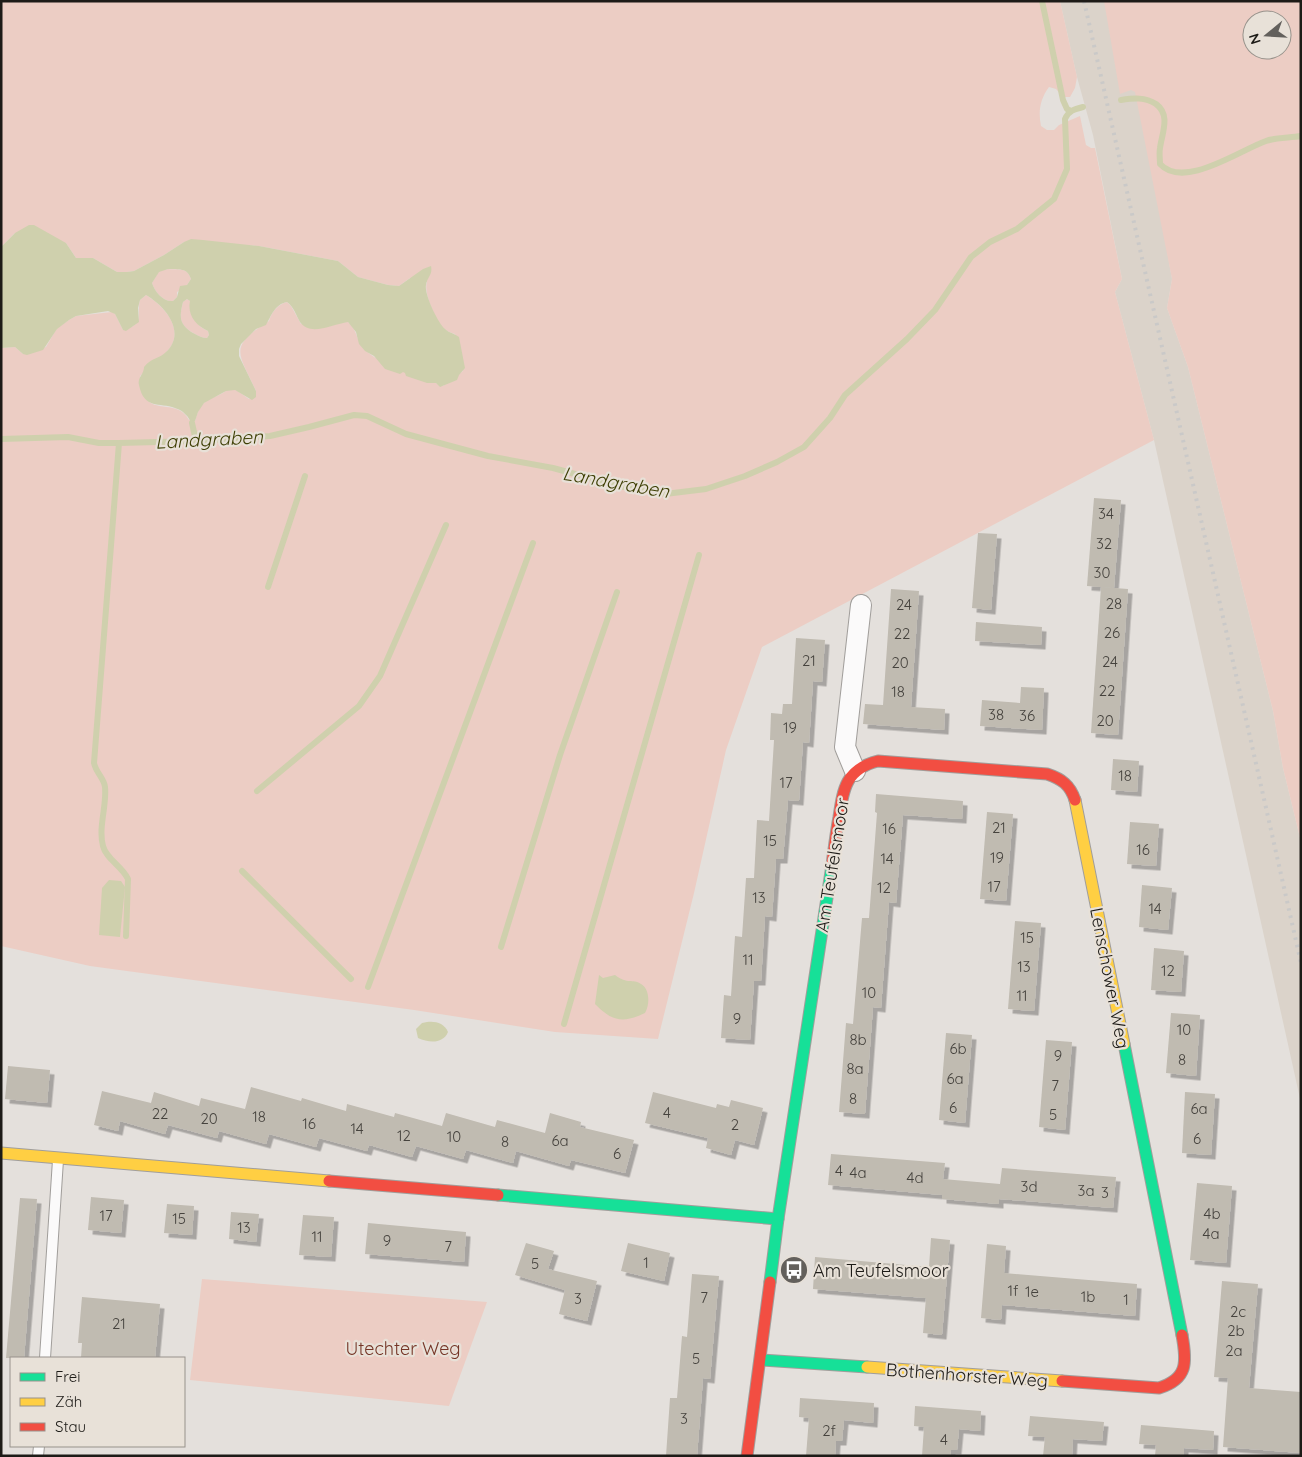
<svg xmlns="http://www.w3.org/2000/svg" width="1302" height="1457" viewBox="0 0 1302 1457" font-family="Quicksand,sans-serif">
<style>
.built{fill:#dbd3ca}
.green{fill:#eccdc4;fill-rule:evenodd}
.water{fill:#cfd0ad;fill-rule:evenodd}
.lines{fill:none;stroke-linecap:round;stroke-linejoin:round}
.stream{stroke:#cfd0ad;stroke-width:6}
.building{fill:#c0bbb1;filter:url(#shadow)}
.lane-casing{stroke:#a19e9b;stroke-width:12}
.street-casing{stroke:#a19e9b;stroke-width:22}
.fast-casing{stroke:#a19e9b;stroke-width:13}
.slow-casing{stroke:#a19e9b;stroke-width:13}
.jam-casing{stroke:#a19e9b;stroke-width:13}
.lane{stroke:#fbfafa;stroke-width:10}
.street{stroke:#fbfafa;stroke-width:20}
.fast{stroke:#16e098;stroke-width:11}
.slow{stroke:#ffcf43;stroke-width:11}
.jam{stroke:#f24e42;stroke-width:11}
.rail{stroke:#cac9c8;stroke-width:4;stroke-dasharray:2.5 5;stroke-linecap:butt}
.labels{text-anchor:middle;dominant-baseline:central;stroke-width:4.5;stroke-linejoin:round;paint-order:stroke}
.number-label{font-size:15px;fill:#46433e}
.street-label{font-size:18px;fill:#1d1b17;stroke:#e8e1d8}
.poi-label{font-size:18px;fill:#1d1b17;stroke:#e8e1d8;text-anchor:start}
.park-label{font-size:18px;fill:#753526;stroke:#e8e1d8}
.water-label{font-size:19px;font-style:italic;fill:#3e3f04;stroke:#e8e1d8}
</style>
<defs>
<filter id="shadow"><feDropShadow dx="4.5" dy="4.5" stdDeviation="0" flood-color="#0004"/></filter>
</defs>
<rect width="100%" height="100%" fill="#e4e0dc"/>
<!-- built -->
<path class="built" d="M 1060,1 L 1123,1 L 1172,279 L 1167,308 L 1188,367 L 1273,711 L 1283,768 L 1301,842 L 1301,1103 L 1154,440 L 1115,292 L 1122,279 L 1093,135 L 1077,77 Z"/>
<!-- green -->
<g class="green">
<path d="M 1,1 L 1060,1 L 1077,77 L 1075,88 L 1070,97 L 1063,97 L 1056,89 L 1049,87 C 1040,99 1038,112 1041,126 L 1047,130 L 1054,130 L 1059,125 L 1080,116 L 1086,145 L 1091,148 L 1095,148 L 1122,279 L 1115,292 L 1154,440 L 762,647 L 726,750 L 694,893 L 658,1039 L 555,1032 L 414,1010 L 90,966 L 1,946 L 1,348 L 15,347 L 23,354 L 46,347 L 57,328 L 69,320 L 76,316 L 112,312 L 115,314 L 123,330 C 146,323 136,318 140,300 L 146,295 C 164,306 185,329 169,349 C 161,359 149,367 140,376 C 141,382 141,391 144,396 C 154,414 178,399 189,420 L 195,421 C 201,401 204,402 221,394 C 225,392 227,389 232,389 C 238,390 244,396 249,399 L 256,391 C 238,352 228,347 269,321 C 271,313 278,304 287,302 L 291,306 L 301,324 L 348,322 C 358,330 356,343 366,351 C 388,369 418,375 443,386 L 463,371 L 455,334 C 451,333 447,331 444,329 C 436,322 423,292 427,282 L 410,278 L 399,286 L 388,285 L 358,277 L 338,261 L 259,246 L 184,242 L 164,255 L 134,271 L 127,272 L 117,272 L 93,258 L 76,258 L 66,243 L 15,233 L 1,247 Z"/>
<path d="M 1104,1 L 1301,1 L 1301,842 L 1283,768 L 1273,711 L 1188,367 L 1167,308 L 1172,279 L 1135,92 L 1131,90 L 1120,94 ZM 1252,20 L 1282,20 L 1282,50 L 1252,50 Z"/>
<path d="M 168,269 C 179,270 187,267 191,279 L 187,285 L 177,292 L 177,297 L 173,301 C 163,302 155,292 152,283 L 159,271 Z"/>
<path d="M 187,299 L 190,301 C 193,315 194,325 208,331 L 209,335 L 207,338 C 202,338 199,336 195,334 C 179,325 179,318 183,302 Z"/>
<path d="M 202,1279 L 487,1302 L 449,1406 L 190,1380 Z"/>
</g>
<!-- water -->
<g class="water">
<path d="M 29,225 L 34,225 L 66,243 L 76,258 L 93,258 L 117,272 L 127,272 L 134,271 L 164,255 L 184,242 L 191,239 L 203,240 L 259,246 L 338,261 L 358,277 L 388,285 L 399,286 L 423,269 L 431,266 C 433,275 427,277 426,285 C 424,294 438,323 445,329 C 449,333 454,333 459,337 L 465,368 L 459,375 L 457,380 L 440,387 L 436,383 L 427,383 L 406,376 L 405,373 L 403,372 L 400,374 L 385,369 L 374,356 L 365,351 L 359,344 L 356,332 L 348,322 C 333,324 310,337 300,322 C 296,315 294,307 287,302 C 275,304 271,316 266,325 L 256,329 L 241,344 L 239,349 L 239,356 L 256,391 L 256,397 L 252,400 L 235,390 L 226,391 L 204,403 L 198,412 L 195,421 L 192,423 C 189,420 189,417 185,414 C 183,411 178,409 175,408 C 160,402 144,410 139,385 C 137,378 144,374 144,367 C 152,357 159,359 166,352 C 187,332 165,306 146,295 L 140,300 L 138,308 L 139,322 L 126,331 L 123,330 L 115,314 L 108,311 L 76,316 L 69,320 L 57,329 L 43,350 L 27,355 L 23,354 L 15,347 L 1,348 L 1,247 L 15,233 ZM 168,269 C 179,270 187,267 191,279 L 187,285 L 180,286 L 177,297 L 173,301 C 163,302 155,292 152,283 L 159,272 ZM 187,299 L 190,301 C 187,315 196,326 208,331 L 209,335 L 207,338 C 202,338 199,336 195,334 C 179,325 179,318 183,302 Z"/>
<path d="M 109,880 L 121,881 L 125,887 L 120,937 L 99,935 L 102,888 Z"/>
<path d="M 599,975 L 603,978 L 615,975 C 628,985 632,978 641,984 C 650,989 650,1005 645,1013 C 622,1024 612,1021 595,1004 Z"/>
<path d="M 427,1022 C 436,1021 444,1023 448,1032 C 443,1044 429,1043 418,1038 L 416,1029 L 422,1023 Z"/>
</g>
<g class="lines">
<!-- stream -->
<g class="stream">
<path d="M 1042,1 L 1063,100 L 1067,109 L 1071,111"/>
<path d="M 1121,100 C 1134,98 1145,97 1156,104 C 1171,115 1162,133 1160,148 C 1159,153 1160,159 1160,164 C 1184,190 1240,150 1266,141 C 1277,137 1289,138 1301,136"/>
<path d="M 192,423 L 196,441"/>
<path d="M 1,439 L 68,437 L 99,443 L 119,443 L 196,441 L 270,436 L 309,427 L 354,415 L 367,416 L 406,434 L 488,456 L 553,468 L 619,486 L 665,494 L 706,489 L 745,476 L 777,462 L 804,447 L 830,418 L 845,395 L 907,339 L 935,310 L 971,257 L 990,242 L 1017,229 L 1054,199 L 1067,169 L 1065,119 C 1068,111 1075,109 1083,107"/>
<path d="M 119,443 L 94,763 C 96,773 104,778 105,787 C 107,806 98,827 103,846 C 106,859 122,866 128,879 L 126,936"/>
<path d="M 268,587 L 305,476"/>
<path d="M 257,791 L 359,706 L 380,676 L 446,525"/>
<path d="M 242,871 L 351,979"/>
<path d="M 501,947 L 560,755 L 617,592"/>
<path d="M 368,987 L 533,543"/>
<path d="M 564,1024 L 699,555"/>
</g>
</g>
<!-- building -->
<g class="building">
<path d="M 1094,498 L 1121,500 L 1114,588 L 1087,586 Z"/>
<path d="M 978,533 L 997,534 L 991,610 L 972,608 Z"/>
<path d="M 1101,587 L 1128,589 L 1118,735 L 1091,733 Z"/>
<path d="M 891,589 L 919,591 L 911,707 L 945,709 L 944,730 L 863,724 L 865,704 L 883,705 Z"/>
<path d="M 976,622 L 1042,627 L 1041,645 L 975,641 Z"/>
<path d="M 796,638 L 825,640 L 822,682 L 813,681 L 809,743 L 803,742 L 799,801 L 788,800 L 783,859 L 776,859 L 772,917 L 765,916 L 761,981 L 754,981 L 750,1040 L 721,1038 L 724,995 L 731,996 L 735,936 L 742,937 L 746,878 L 754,878 L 757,820 L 769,821 L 774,740 L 770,740 L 771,713 L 782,714 L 783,704 L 792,704 Z"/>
<path d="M 1021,687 L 1044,688 L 1042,730 L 980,726 L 982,700 L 1020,703 Z"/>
<path d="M 1113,759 L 1139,761 L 1137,792 L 1111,790 Z"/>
<path d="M 876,794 L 963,801 L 962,819 L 903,815 L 896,903 L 889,902 L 881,1008 L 873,1007 L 865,1114 L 839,1112 L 846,1023 L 853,1024 L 862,918 L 869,918 L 877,813 L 875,812 Z"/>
<path d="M 987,812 L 1013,814 L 1006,901 L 980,899 Z"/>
<path d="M 1130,822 L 1159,824 L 1156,866 L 1127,864 Z"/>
<path d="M 1142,885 L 1172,888 L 1168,930 L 1139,927 Z"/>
<path d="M 1015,921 L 1041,923 L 1034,1011 L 1008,1009 Z"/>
<path d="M 1154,948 L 1184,951 L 1181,992 L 1151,990 Z"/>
<path d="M 1171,1013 L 1200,1015 L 1196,1076 L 1166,1073 Z"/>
<path d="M 946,1033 L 972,1035 L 965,1123 L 939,1120 Z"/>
<path d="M 1046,1040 L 1072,1042 L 1065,1130 L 1039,1127 Z"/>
<path d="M 8,1066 L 50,1070 L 47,1103 L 5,1099 Z"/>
<path d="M 251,1087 L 301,1101 L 302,1098 L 346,1111 L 347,1104 L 394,1117 L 395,1113 L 442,1126 L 446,1113 L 495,1127 L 497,1120 L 545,1133 L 550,1113 L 581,1122 L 580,1127 L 634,1140 L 625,1173 L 571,1160 L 569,1166 L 516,1151 L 513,1163 L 466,1150 L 463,1159 L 416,1146 L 412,1157 L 369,1145 L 367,1151 L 319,1138 L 316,1147 L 269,1134 L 266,1144 L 219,1131 L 217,1138 L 168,1125 L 165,1134 L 120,1121 L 118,1131 L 94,1125 L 102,1091 L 151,1103 L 154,1092 L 199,1106 L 201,1098 L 245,1109 Z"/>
<path d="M 653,1092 L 716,1108 L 717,1104 L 729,1107 L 731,1100 L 763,1108 L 754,1145 L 735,1140 L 731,1155 L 706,1148 L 708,1138 L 645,1123 Z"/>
<path d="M 1185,1092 L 1215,1094 L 1211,1155 L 1182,1153 Z"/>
<path d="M 831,1154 L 945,1163 L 943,1179 L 1000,1184 L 1002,1168 L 1116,1177 L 1113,1208 L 999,1199 L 999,1204 L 942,1199 L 942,1195 L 828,1185 Z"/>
<path d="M 1197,1183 L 1232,1186 L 1226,1263 L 1190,1260 Z"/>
<path d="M 91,1197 L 124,1200 L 121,1233 L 88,1230 Z"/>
<path d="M 20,1198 L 37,1199 L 24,1358 L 6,1358 Z"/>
<path d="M 167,1204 L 194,1206 L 192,1235 L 164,1233 Z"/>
<path d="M 231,1212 L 259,1214 L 256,1242 L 229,1239 Z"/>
<path d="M 303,1215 L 334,1217 L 331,1257 L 299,1255 Z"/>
<path d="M 368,1223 L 466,1232 L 464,1262 L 365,1254 Z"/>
<path d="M 931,1238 L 950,1240 L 942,1335 L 923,1333 L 926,1298 L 813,1289 L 815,1257 L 929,1267 Z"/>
<path d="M 526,1243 L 554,1251 L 548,1269 L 597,1281 L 587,1321 L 559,1314 L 565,1290 L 515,1275 Z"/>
<path d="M 628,1243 L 670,1253 L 664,1281 L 621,1271 Z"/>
<path d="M 987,1244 L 1006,1246 L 1004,1273 L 1137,1284 L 1135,1316 L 1002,1305 L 1001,1320 L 981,1318 Z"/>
<path d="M 692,1274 L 719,1276 L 710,1379 L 703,1378 L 697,1456 L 666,1456 L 670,1398 L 677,1398 L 682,1336 L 687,1337 Z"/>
<path d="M 1222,1281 L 1258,1284 L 1249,1388 L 1301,1392 L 1301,1453 L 1223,1447 L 1228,1378 L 1214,1377 Z"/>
<path d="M 82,1297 L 160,1304 L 155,1358 L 81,1358 L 82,1343 L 78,1343 Z"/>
<path d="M 800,1398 L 874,1403 L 873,1423 L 844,1420 L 842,1441 L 836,1441 L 835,1456 L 806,1456 L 809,1418 L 799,1417 Z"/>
<path d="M 915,1406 L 981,1411 L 980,1431 L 959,1429 L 957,1450 L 951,1450 L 950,1456 L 922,1456 L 924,1427 L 914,1426 Z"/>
<path d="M 1030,1416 L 1104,1422 L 1102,1441 L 1073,1439 L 1072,1456 L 1043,1456 L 1045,1437 L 1028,1436 Z"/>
<path d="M 1141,1425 L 1214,1431 L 1213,1450 L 1184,1448 L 1184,1456 L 1155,1456 L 1156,1445 L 1139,1444 Z"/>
</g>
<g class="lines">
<defs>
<g id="lane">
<path d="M 45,1358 L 58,1160"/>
<path d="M 38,1456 L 39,1446"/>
</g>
<path id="street" d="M 855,771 L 845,747 L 861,605"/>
<g id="fast">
<path d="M 1124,1044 L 1182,1335"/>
<path d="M 498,1195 L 778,1219"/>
<path d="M 770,1282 L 778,1219 L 832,865"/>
<path d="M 761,1360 L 867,1367"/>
</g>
<g id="slow">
<path d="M 1075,800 L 1124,1044"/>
<path d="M 1,1153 L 329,1181"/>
<path d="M 867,1367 L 1062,1381"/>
</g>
<g id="jam">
<path d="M 832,865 C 834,849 836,833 839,817 C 843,789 846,769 878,761 L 1047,774 C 1062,779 1070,785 1075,800"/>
<path d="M 329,1181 L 498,1195"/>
<path d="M 1062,1381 L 1159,1388 C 1188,1379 1187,1362 1182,1335"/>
<path d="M 747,1456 L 770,1282"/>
</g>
</defs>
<!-- lane casing -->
<use href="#lane" class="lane-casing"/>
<!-- street casing -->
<use href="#street" class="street-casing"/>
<!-- fast casing -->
<use href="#fast" class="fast-casing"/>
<!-- slow casing -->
<use href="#slow" class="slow-casing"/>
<!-- jam casing -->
<use href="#jam" class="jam-casing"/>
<!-- lane -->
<use href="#lane" class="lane"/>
<!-- street -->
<use href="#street" class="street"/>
<!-- fast -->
<use href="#fast" class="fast"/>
<!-- slow -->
<use href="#slow" class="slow"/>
<!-- jam -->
<use href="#jam" class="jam"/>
<!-- rail -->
<path class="rail" d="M 1084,1 L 1301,963"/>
</g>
<!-- icons -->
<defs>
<symbol id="bus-disc" viewBox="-11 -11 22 22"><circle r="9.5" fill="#63605c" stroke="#e8e1d8"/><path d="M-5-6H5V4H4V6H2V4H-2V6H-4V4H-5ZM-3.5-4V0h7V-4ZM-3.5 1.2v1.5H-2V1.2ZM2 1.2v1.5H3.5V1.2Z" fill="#fff"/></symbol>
</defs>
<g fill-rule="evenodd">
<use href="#bus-disc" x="778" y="1254" width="32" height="32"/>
</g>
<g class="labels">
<!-- number labels -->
<g class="number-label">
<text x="1106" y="513">34</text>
<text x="1104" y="543">32</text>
<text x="1102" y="572">30</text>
<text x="1114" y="603">28</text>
<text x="904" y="604">24</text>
<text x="1112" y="632">26</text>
<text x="902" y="633">22</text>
<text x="809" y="660">21</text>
<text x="1110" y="661">24</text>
<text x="900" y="662">20</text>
<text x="1107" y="690">22</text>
<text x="898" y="691">18</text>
<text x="996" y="714">38</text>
<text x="1027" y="715">36</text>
<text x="1105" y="720">20</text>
<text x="790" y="727">19</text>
<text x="1125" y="775">18</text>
<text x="786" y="782">17</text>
<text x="999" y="827">21</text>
<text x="889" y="828">16</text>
<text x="770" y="840">15</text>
<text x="1143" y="849">16</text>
<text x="997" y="857">19</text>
<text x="887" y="858">14</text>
<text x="994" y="886">17</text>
<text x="884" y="887">12</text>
<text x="759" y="897">13</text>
<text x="1155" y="908">14</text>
<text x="1027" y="937">15</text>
<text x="748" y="959">11</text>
<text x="1024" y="966">13</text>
<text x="1168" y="970">12</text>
<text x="869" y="992">10</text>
<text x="1022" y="995">11</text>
<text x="737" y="1018">9</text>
<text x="1184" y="1029">10</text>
<text x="858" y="1039">8b</text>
<text x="958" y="1048">6b</text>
<text x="1058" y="1055">9</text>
<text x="1182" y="1059">8</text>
<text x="855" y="1068">8a</text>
<text x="955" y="1078">6a</text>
<text x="1055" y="1085">7</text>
<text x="853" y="1098">8</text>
<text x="953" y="1107">6</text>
<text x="1199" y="1108">6a</text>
<text x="667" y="1112">4</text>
<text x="160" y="1113">22</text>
<text x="1053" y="1114">5</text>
<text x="259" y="1116">18</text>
<text x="209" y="1118">20</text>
<text x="309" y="1123">16</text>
<text x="735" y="1124">2</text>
<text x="357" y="1128">14</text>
<text x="404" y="1135">12</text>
<text x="454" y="1136">10</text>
<text x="1197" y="1138">6</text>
<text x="560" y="1140">6a</text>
<text x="505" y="1141">8</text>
<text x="617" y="1153">6</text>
<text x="839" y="1170">4</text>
<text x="858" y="1172">4a</text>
<text x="915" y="1177">4d</text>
<text x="1029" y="1186">3d</text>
<text x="1086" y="1190">3a</text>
<text x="1105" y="1192">3</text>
<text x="1212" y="1213">4b</text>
<text x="106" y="1215">17</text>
<text x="179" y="1218">15</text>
<text x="244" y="1227">13</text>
<text x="1211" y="1233">4a</text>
<text x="317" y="1236">11</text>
<text x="387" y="1240">9</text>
<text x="448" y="1246">7</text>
<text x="646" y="1262">1</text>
<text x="535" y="1263">5</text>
<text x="1013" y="1290">1f</text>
<text x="1032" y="1291">1e</text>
<text x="1088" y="1296">1b</text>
<text x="704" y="1297">7</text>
<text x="578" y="1298">3</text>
<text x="1126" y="1299">1</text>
<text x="1238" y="1311">2c</text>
<text x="119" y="1323">21</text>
<text x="1236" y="1330">2b</text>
<text x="1234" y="1350">2a</text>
<text x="696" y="1358">5</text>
<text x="684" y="1418">3</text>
<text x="829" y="1430">2f</text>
<text x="944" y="1439">4</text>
</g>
<!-- street labels -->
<g class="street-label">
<text transform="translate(832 865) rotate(-81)">Am Teufelsmoor</text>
<text transform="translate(1110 978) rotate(79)">Lenschower Weg</text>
<text transform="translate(967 1375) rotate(4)">Bothenhorster Weg</text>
</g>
<!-- poi labels -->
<g class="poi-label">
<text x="813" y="1270">Am Teufelsmoor</text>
</g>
<!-- park labels -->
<g class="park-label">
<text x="403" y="1348">Utechter Weg</text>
</g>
<!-- water labels -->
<g class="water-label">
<text transform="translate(209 439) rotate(-3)">Landgraben</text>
<text transform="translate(616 482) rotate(10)">Landgraben</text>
</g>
</g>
<!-- border -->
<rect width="1302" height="1457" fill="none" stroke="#1d1b17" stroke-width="5"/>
<!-- legend -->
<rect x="10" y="1357" width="175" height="90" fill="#e8e1d8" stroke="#97928b"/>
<rect x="20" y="1373" width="25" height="8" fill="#16e098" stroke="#97928b"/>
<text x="55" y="1382" font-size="15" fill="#1d1b17">Frei</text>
<rect x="20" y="1398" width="25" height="8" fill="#ffcf43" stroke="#97928b"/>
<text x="55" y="1407" font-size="15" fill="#1d1b17">Zäh</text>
<rect x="20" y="1423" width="25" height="8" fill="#f24e42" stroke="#97928b"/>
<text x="55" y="1432" font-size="15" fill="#1d1b17">Stau</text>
<!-- north arrow -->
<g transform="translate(1267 35) rotate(252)"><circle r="24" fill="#e8e1d8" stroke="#97928b"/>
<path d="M0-4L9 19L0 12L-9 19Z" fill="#63605c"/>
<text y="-8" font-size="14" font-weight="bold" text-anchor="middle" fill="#1d1b17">N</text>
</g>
</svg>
